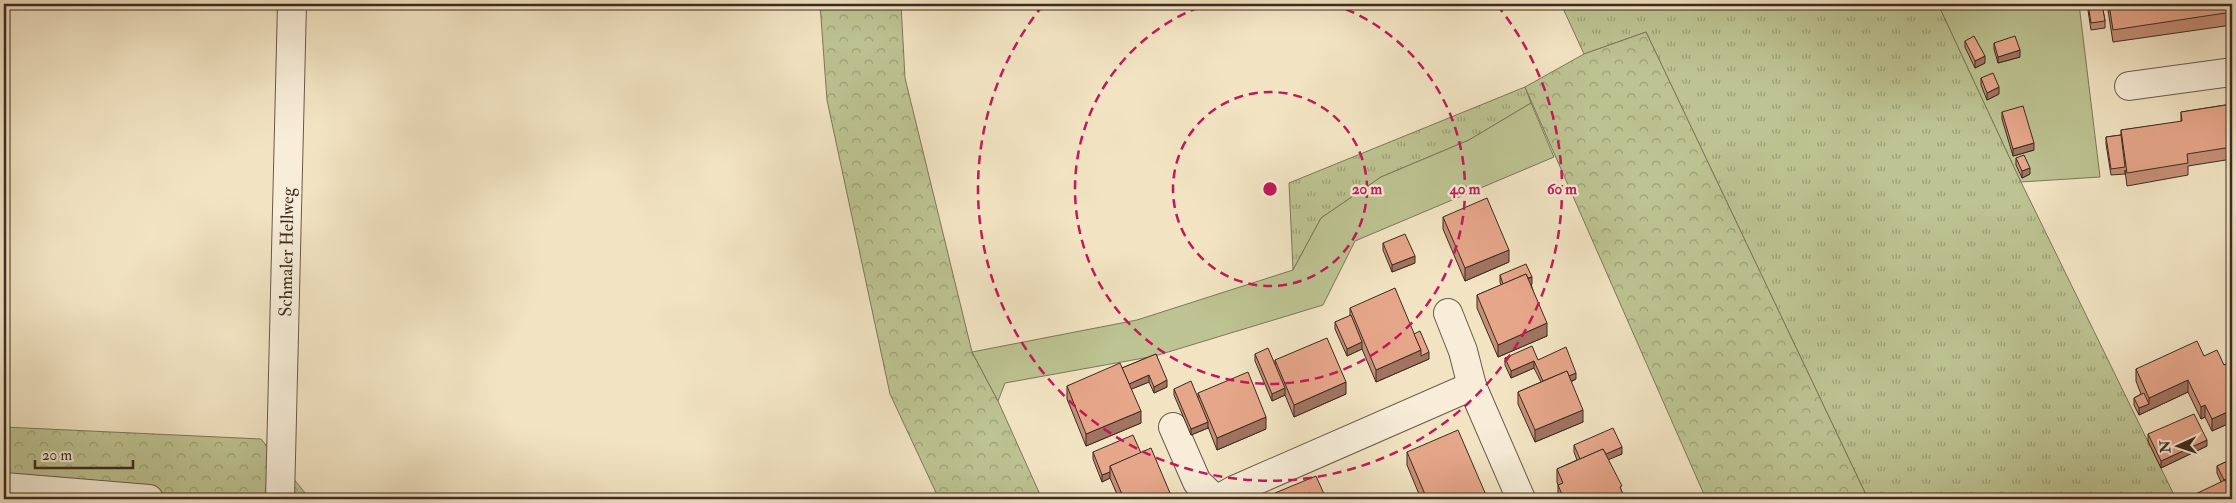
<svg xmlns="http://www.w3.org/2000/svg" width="2236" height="503" viewBox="0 0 2236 503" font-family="'IM FELL Double Pica',serif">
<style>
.grass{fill:url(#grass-tufts);stroke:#7c775a}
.forest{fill:url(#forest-crowns);stroke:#7c775a}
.garden{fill:#bdc392;stroke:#7c775a}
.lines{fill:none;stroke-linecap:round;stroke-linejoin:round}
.minor-casing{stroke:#6a594a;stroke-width:30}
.minor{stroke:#f7edd8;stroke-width:28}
.wall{fill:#c68f77;stroke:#3c2b21}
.shaded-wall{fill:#a17461;stroke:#3c2b21}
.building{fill:#e6a68a;stroke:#3c2b21}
.ring{fill:none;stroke:#c2185b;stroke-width:2.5;stroke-dasharray:9 6}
.labels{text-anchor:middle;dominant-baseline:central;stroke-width:4.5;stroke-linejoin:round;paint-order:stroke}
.street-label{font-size:18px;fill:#3c2b21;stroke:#f7edd8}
.centre{fill:#c2185b;stroke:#f7edd8;stroke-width:2.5}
.ring-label{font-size:15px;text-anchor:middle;font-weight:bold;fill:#c2185b;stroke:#f7edd8;stroke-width:4.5;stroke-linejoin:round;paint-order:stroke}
</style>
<defs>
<pattern id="grass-tufts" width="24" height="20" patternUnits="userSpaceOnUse" patternTransform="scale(1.25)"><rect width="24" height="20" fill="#bdc392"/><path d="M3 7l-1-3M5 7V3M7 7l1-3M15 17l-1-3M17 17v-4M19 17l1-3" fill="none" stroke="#9b9f77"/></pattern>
<pattern id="forest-crowns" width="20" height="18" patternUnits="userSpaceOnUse" patternTransform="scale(1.25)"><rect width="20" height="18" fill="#bdc392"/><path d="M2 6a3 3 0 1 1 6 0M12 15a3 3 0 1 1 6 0" fill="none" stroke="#9b9f77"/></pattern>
</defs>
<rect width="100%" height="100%" fill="#f2e4c3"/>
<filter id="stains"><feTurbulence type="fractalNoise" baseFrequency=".004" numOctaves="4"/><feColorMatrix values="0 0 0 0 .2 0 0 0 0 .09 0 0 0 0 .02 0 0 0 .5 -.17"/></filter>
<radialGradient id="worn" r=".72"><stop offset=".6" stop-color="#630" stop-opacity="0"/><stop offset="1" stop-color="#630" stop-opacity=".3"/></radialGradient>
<!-- grass -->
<g class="grass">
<path d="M 1561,4 L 1938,4 L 2021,182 L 2176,499 L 1868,499 L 1646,32 L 1584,54 Z"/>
<path d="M 1525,87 L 1531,103 L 1469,140 L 1381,177 L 1321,218 L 1293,270 L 1289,183 Z"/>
</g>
<!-- forest -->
<g class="forest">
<path d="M 820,4 L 901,4 L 905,78 L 972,352 L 998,401 L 1042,499 L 939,499 L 890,394 L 827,100 Z"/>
<path d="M 1646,32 L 1868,499 L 1706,499 L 1525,87 L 1584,54 Z"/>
<path d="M 4,427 L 261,439 L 310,499 L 4,499 Z"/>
</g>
<!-- garden -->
<g class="garden">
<path d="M 1938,4 L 2079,4 L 2100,177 L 2021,182 Z"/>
<path d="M 1531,103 L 1554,157 L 1355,241 L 1323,305 L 1155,356 L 1005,383 L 998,401 L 972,352 L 1137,320 L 1293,270 L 1321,218 L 1381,177 L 1469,140 Z"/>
</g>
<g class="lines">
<defs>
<g id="minor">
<path d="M 2129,86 L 2232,72"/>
<path d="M 1448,313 L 1463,351 L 1472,386"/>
<path d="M 1173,427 L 1197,482 L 1215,499"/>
<path d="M 4,487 L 149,499"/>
<path d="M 280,499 L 292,4"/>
<path d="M 1218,499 L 1234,490 L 1472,386 L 1521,499"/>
</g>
</defs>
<!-- minor casing -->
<use href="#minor" class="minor-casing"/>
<!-- minor -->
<use href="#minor" class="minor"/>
</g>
<!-- wall -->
<g class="wall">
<path d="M 2087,4 L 2102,4 L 2105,21 L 2105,28 L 2091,30 Z"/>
<path d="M 2107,4 L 2232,4 L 2232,25 L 2113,42 Z"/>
<path d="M 1965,41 L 1985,63 L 1975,68 L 1965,47 Z"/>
<path d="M 1994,43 L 2020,57 L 1998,63 L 1994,49 Z"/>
<path d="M 1981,78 L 1999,94 L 1987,100 L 1981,85 Z"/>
<path d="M 2232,104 L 2232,159 L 2188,166 L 2188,175 L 2127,186 L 2125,170 L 2125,174 L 2111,175 L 2106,144 L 2106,137 L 2121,135 L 2121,130 L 2181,122 L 2181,112 Z"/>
<path d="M 2002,112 L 2034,150 L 2013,156 L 2002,119 Z"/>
<path d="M 2016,158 L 2030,174 L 2022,178 L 2016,165 Z"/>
<path d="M 1443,217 L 1509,262 L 1465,281 L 1443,229 Z"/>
<path d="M 1383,243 L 1415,263 L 1392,272 L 1383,250 Z"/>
<path d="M 1500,275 L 1532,284 L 1531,284 L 1547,336 L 1498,357 L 1477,308 L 1477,295 L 1501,285 L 1500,282 Z"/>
<path d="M 1350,308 L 1414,334 L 1429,359 L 1376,382 L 1362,349 L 1347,356 L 1335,329 L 1335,322 L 1350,316 Z"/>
<path d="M 1156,354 L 1167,387 L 1154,393 L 1149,382 L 1131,389 L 1141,423 L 1086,446 L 1067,399 L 1067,386 L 1122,368 Z"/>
<path d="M 1255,354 L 1275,365 L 1275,360 L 1346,394 L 1294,417 L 1285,395 L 1272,401 L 1255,361 Z"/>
<path d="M 2204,356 L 2224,365 L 2232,361 L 2232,422 L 2212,431 L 2205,417 L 2201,419 L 2188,392 L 2139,415 L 2134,405 L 2134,398 L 2141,394 L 2136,381 L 2136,369 Z"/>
<path d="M 1505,358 L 1538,360 L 1576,379 L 1571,382 L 1583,422 L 1535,442 L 1518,404 L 1518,392 L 1541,382 L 1534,368 L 1511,378 L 1505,365 Z"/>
<path d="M 1174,389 L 1198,399 L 1198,393 L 1266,429 L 1217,450 L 1208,427 L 1208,428 L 1191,435 L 1174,395 Z"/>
<path d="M 2148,434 L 2207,446 L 2161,468 L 2148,441 Z"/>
<path d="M 1574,445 L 1622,454 L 1608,459 L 1625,499 L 1559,499 L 1558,497 L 1558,485 L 1557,482 L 1557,469 L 1577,460 L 1574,452 Z"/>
<path d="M 1093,452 L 1141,453 L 1170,499 L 1119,499 L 1110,478 L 1102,482 L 1093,459 Z"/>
<path d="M 1407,452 L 1486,499 L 1421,499 L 1407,465 Z"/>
<path d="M 2232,459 L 2232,482 L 2227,484 L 2221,482 L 2217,473 L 2217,466 Z"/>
</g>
<!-- shaded-wall -->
<g class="shaded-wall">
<path d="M 2020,50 L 2020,57 L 1998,63 L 1998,57 Z"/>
<path d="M 1985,56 L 1985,63 L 1975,68 L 1975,61 Z"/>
<path d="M 1999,87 L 1999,94 L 1987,100 L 1987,93 Z"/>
<path d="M 2034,143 L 2034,150 L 2013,156 L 2013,149 Z"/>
<path d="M 2030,168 L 2030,174 L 2022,178 L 2022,171 Z"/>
<path d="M 1509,250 L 1509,262 L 1465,281 L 1465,268 Z"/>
<path d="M 1415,256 L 1415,263 L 1392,272 L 1392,265 Z"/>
<path d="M 1532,277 L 1532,284 L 1505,295 L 1505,289 Z"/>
<path d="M 1547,323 L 1547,336 L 1498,357 L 1498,345 Z"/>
<path d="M 1362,342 L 1362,349 L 1347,356 L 1347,349 Z"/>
<path d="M 1421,350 L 1429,352 L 1429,359 L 1376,382 L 1376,370 Z"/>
<path d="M 1534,361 L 1534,368 L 1511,378 L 1511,371 Z"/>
<path d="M 1576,373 L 1576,379 L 1545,393 L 1545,386 Z"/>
<path d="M 1149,375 L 1149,382 L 1127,391 L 1127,385 Z"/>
<path d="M 1167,380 L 1167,387 L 1154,393 L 1154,387 Z"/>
<path d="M 2188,380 L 2188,392 L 2139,415 L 2139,408 L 2149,404 L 2149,398 Z"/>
<path d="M 1346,382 L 1346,394 L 1294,417 L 1294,405 Z"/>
<path d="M 1285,388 L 1285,395 L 1272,401 L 1272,394 Z"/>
<path d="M 2205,405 L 2205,417 L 2201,419 L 2201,407 Z"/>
<path d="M 1583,410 L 1583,422 L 1535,442 L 1535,430 Z"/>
<path d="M 2232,410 L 2232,422 L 2212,431 L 2212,419 Z"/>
<path d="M 1141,411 L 1141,423 L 1086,446 L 1086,434 Z"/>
<path d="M 1266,417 L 1266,429 L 1217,450 L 1217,438 Z"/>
<path d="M 1208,422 L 1208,428 L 1191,435 L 1191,429 Z"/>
<path d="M 2207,440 L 2207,446 L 2161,468 L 2161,461 Z"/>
<path d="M 1622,447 L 1622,454 L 1582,471 L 1582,464 Z"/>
<path d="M 1110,472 L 1110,478 L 1102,482 L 1102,475 Z"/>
<path d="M 2232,476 L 2232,482 L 2224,486 L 2224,480 Z"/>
<path d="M 1170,493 L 1170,499 L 1156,499 Z"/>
<path d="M 1324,494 L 1324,499 L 1310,499 Z"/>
<path d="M 1486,495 L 1486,499 L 1476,499 Z"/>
</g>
<!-- building -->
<g class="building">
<path d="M 2088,4 L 2102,4 L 2105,21 L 2091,23 Z"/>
<path d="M 2109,4 L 2232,4 L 2232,12 L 2113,30 Z"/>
<path d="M 1974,36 L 1985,56 L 1975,61 L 1965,41 Z"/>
<path d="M 2015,36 L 2020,50 L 1998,57 L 1994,43 Z"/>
<path d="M 1993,73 L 1999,87 L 1987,93 L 1981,78 Z"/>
<path d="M 2232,104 L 2232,147 L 2187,154 L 2188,163 L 2127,173 L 2121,130 L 2182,121 L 2181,112 Z"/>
<path d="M 2023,106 L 2034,143 L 2013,149 L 2002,112 Z"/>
<path d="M 2121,135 L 2125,167 L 2111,169 L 2106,137 Z"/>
<path d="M 2024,155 L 2030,168 L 2022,171 L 2016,158 Z"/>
<path d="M 1487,198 L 1509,250 L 1465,268 L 1443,217 Z"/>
<path d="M 1405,234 L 1415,256 L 1392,265 L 1383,243 Z"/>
<path d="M 1526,264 L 1532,277 L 1528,278 L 1526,274 L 1503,284 L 1500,275 Z"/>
<path d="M 1526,274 L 1547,323 L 1498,345 L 1477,295 Z"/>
<path d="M 1395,288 L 1421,350 L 1376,370 L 1350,308 Z"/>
<path d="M 1351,315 L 1362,342 L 1347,349 L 1335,322 Z"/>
<path d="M 1420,331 L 1429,352 L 1421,356 L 1421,350 L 1414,334 Z"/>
<path d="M 1327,338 L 1346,382 L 1294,405 L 1275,360 Z"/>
<path d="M 2197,341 L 2204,356 L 2217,350 L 2224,365 L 2232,361 L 2232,410 L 2212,419 L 2205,405 L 2201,407 L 2188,380 L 2149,398 L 2136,369 Z"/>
<path d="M 1532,346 L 1538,360 L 1566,347 L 1576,373 L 1569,376 L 1567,371 L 1543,381 L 1534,361 L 1511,371 L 1505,358 Z"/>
<path d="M 1268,348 L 1285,388 L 1272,394 L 1255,354 Z"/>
<path d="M 1156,354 L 1167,380 L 1154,387 L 1149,375 L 1129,384 L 1122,368 Z"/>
<path d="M 1120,363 L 1141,411 L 1086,434 L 1067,386 Z"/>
<path d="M 1567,371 L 1583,410 L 1535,430 L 1518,392 Z"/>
<path d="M 1248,372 L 1266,417 L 1217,438 L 1198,393 Z"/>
<path d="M 1191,381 L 1208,422 L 1191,429 L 1174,389 Z"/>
<path d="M 2144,393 L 2149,404 L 2139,408 L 2134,398 Z"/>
<path d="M 2194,414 L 2207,440 L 2161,461 L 2148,434 Z"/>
<path d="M 1613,428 L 1622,447 L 1606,454 L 1603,449 L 1580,459 L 1574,445 Z"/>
<path d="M 1458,430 L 1486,495 L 1476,499 L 1427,499 L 1407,452 Z"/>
<path d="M 1133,435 L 1141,453 L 1110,466 L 1110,472 L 1102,475 L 1093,452 Z"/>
<path d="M 1151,448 L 1170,493 L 1156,499 L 1124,499 L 1110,466 Z"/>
<path d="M 1603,449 L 1622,486 L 1620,487 L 1625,499 L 1564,499 L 1558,485 L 1563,483 L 1557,469 Z"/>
<path d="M 2232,459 L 2232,476 L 2224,480 L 2217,466 Z"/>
<path d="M 1316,476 L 1324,494 L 1312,498 L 1310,493 L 1295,499 L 1278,499 L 1275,493 Z"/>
<path d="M 2225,480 L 2232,494 L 2232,499 L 2185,499 Z"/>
<path d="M 1310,493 L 1313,499 L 1295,499 Z"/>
</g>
<!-- distance rings -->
<g class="ring">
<circle cx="1270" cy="189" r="97"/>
<path d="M1332 4A195 195 0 1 1 1208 4"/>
<path d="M1497 5A292 292 0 1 1 1043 5"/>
</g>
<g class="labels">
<!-- street labels -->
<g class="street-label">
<text transform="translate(287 252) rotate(-89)">Schmaler Hellweg</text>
</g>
</g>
<circle cx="1270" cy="189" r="8" class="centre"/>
<g class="ring-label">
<text x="1367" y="194">20 m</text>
<text x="1465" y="194">40 m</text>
<text x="1562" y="194">60 m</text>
</g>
<!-- margin -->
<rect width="2236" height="503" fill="none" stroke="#f2e4c3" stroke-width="20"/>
<rect x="5" y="5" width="2226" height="493" fill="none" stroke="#3c2b21" stroke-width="2.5"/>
<rect x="10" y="10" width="2216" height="483" fill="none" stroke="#3c2b21"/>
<!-- north arrow -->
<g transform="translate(2178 446) rotate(267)" stroke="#f7edd8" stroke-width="4" paint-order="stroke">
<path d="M0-4L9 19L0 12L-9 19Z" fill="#3c2b21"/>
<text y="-8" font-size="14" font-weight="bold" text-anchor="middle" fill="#3c2b21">N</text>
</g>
<!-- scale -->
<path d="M35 460v8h98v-8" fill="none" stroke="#3c2b21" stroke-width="2.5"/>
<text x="42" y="460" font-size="15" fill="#3c2b21" stroke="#f7edd8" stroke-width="4" paint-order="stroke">20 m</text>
<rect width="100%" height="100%" filter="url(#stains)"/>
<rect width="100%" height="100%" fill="url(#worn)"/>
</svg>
